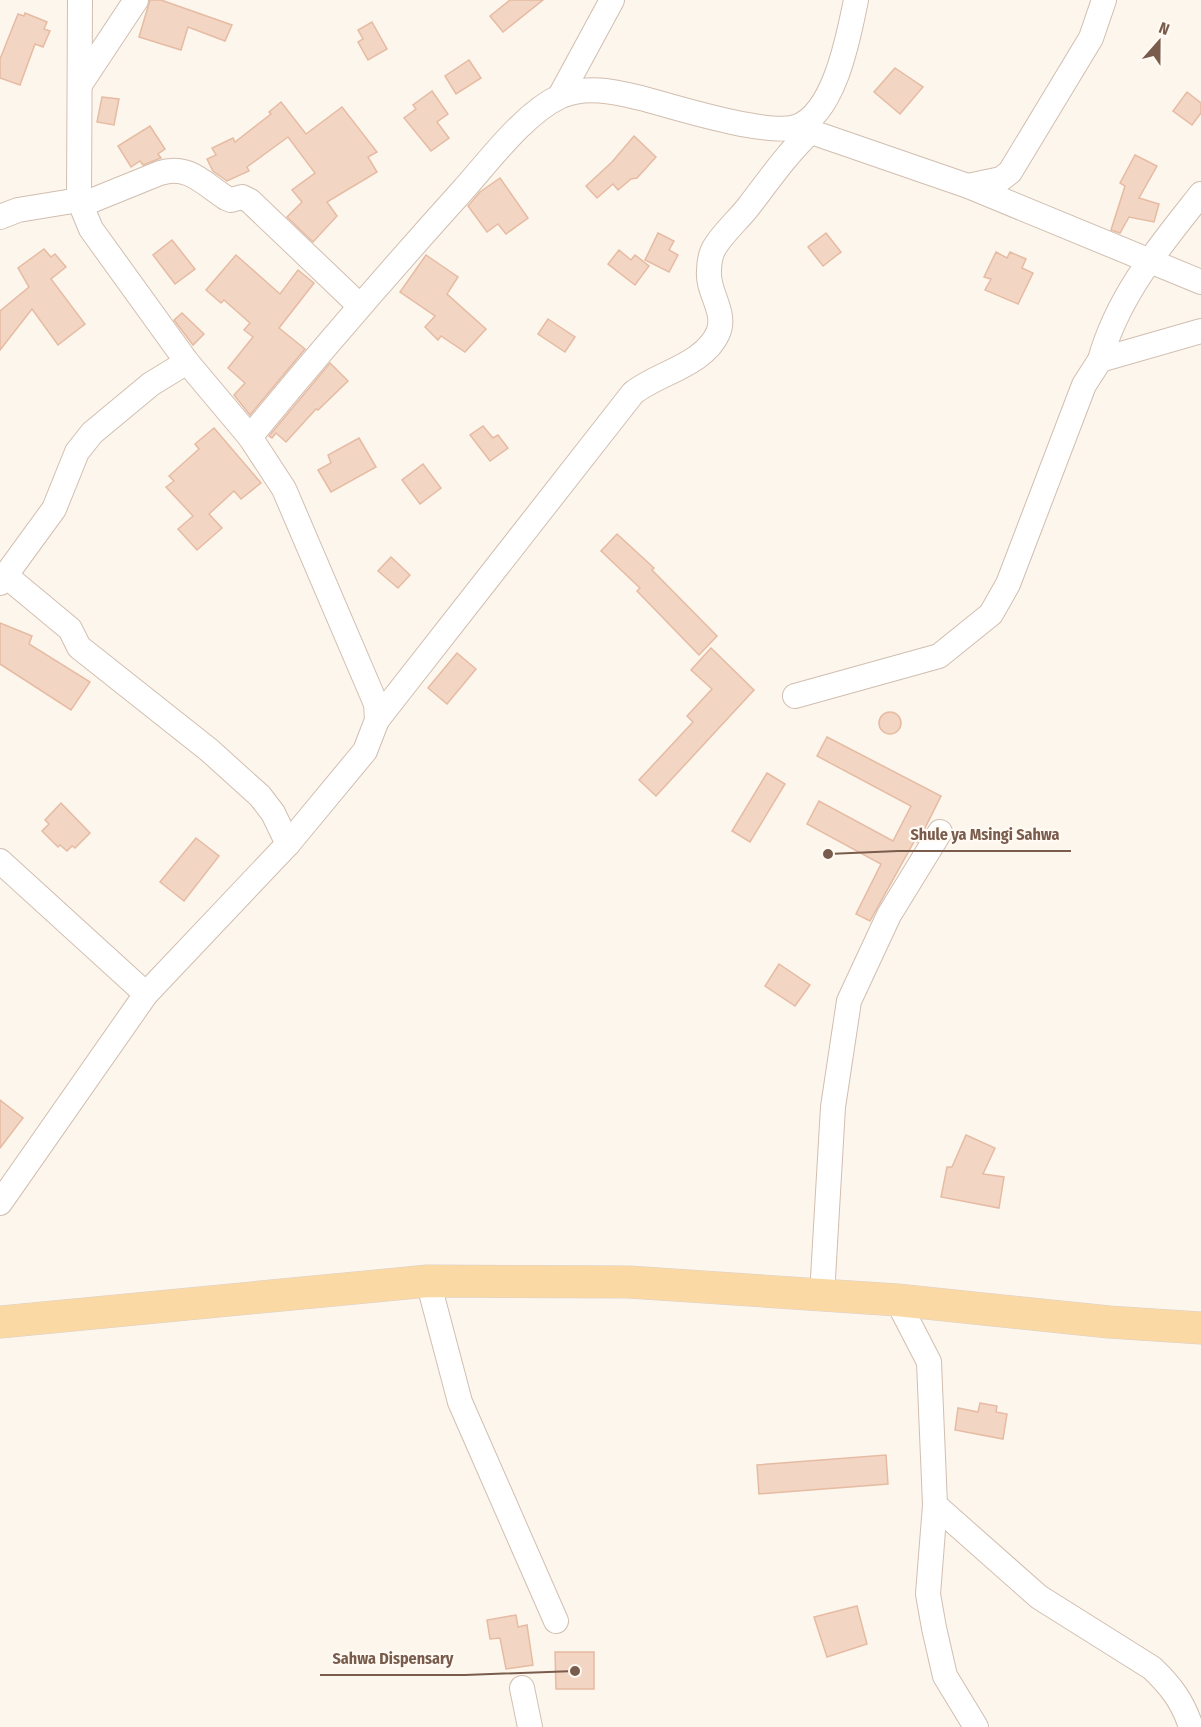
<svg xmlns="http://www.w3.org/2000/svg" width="1201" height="1727" viewBox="0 0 1201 1727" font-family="'Fira Sans Condensed',sans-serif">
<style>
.building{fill:#f3d5c3;stroke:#e6bba3;stroke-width:1.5}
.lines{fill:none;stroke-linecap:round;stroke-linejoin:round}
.minor-casing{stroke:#d1beb0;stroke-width:26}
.major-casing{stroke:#dad1cd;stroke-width:33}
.minor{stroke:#fff;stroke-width:24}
.major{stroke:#fbd9a5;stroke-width:32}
.leader{fill:none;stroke:#7a5c4d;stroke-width:2}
.callout-dot{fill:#7a5c4d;stroke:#fffaf3;stroke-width:2}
.callout-label{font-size:16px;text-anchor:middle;font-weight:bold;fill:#7a5c4d;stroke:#fffaf3;stroke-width:4.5;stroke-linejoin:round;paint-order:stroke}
</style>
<rect width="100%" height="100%" fill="#fdf6ec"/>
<!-- building -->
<g class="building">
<path d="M 150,0 L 161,0 L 232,25 L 225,41 L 188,27 L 181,50 L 139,37 Z"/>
<path d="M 510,0 L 543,0 L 503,32 L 490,16 Z"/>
<path d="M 25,13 L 47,22 L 44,29 L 50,31 L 43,47 L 35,44 L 20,85 L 0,78 L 0,59 L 18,14 L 24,16 Z"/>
<path d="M 372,22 L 387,49 L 368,60 L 358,42 L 363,39 L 358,30 Z"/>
<path d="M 469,60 L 481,78 L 456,94 L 445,76 Z"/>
<path d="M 895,68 L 923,87 L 900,114 L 874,92 Z"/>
<path d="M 432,91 L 448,114 L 437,122 L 449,138 L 431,151 L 404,118 L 416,109 L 413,105 Z"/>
<path d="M 1187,92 L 1201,103 L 1201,113 L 1192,125 L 1173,111 Z"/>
<path d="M 102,97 L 119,99 L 114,125 L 97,122 Z"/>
<path d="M 281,102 L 306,134 L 342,107 L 377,152 L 368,157 L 377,172 L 327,202 L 337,216 L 313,242 L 287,217 L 302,202 L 292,190 L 315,173 L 288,137 L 247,167 L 249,171 L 227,181 L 213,171 L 207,159 L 216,155 L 212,148 L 233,138 L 235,142 L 271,114 L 269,112 Z"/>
<path d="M 150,126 L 165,149 L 158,154 L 161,158 L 143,165 L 140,161 L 131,167 L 118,146 Z"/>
<path d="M 634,136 L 656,157 L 637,178 L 631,179 L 618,190 L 613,184 L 597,198 L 586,186 L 612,162 Z"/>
<path d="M 1135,155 L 1157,166 L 1139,198 L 1159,204 L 1154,222 L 1129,217 L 1120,233 L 1111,230 L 1125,186 L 1120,183 Z"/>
<path d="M 500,178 L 528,218 L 506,234 L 498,224 L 487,232 L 468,206 L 480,192 Z"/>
<path d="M 658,233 L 674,241 L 669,250 L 678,255 L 669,272 L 645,260 Z"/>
<path d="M 826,233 L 841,252 L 823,266 L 808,247 Z"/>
<path d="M 172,240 L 195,269 L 175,284 L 153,255 Z"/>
<path d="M 44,249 L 51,257 L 55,254 L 66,267 L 51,279 L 85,324 L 58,345 L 32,309 L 0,350 L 0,311 L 29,287 L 18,268 Z"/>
<path d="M 619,250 L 631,260 L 635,255 L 649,266 L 635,285 L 608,264 Z"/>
<path d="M 996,252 L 1007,258 L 1010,252 L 1026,259 L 1022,268 L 1033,273 L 1018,304 L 985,290 L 991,279 L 984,277 Z"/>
<path d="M 236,255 L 280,294 L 298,270 L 314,283 L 279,328 L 305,349 L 250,415 L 234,395 L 245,383 L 228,368 L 253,337 L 244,330 L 250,323 L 224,300 L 221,303 L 206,290 Z"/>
<path d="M 426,255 L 458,277 L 447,294 L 486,329 L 465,352 L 441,336 L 438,340 L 425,327 L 435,316 L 400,292 Z"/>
<path d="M 182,313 L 204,334 L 193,345 L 174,320 Z"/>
<path d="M 548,319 L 575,337 L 565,352 L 538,334 Z"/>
<path d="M 330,363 L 348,381 L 318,410 L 316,409 L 286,442 L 276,433 L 272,438 L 269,436 Z"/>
<path d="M 483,426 L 493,438 L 498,435 L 508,448 L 490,461 L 470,435 Z"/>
<path d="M 214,428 L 261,483 L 241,499 L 234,491 L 209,514 L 222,528 L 197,550 L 178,529 L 193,516 L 166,487 L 174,481 L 169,476 L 199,449 L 195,444 Z"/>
<path d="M 359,438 L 376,467 L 331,492 L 318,470 L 331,463 L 328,455 Z"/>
<path d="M 423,464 L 441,488 L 420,504 L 402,480 Z"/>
<path d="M 617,534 L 654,568 L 652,570 L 717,636 L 699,655 L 637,591 L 640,588 L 601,551 Z"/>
<path d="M 391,557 L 410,575 L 398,588 L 378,571 Z"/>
<path d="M 0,623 L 32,636 L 29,644 L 90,682 L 71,710 L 0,664 Z"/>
<path d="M 711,648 L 754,690 L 656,796 L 639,780 L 693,722 L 687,716 L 712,689 L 691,670 Z"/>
<path d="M 457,653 L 476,669 L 447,704 L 428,688 Z"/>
<circle cx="890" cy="723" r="11"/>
<path d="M 827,737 L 941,796 L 920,838 L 917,842 L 915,840 L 870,921 L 856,914 L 881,864 L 807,824 L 819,801 L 893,841 L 911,806 L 817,756 Z"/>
<path d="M 767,773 L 785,784 L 750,842 L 732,831 Z"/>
<path d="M 61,803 L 90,833 L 75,848 L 72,846 L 67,851 L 60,845 L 58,847 L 42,831 L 49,824 L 45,820 Z"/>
<path d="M 196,838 L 219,856 L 184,901 L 160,882 Z"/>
<path d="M 779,964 L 810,985 L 795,1006 L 765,986 Z"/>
<path d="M 0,1100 L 23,1118 L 0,1148 Z"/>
<path d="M 966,1135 L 995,1148 L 983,1174 L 1004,1177 L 999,1208 L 941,1197 L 947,1167 L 952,1167 Z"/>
<path d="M 980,1403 L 997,1406 L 996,1412 L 1007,1414 L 1003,1439 L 955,1430 L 958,1408 L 978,1412 Z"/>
<path d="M 886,1455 L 888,1484 L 759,1494 L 757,1465 Z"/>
<path d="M 857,1606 L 867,1644 L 827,1657 L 814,1617 Z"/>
<path d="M 516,1615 L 518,1627 L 527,1625 L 533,1665 L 506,1669 L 500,1638 L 490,1639 L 487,1620 Z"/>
<path d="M 555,1652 L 594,1652 L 594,1689 L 556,1689 Z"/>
</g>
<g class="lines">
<defs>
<g id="minor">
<path d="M 81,83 L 136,0"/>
<path d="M 560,96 L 612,0"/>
<path d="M 797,127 L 968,186 L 1201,282"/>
<path d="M 968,186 L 1001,179 L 1010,172 L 1091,38 L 1104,0"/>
<path d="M 81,205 L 160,173 C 188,164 203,183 226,198 L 231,200 L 242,197 L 250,201 L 360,306"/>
<path d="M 0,217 L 18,210 L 79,200"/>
<path d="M 1100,360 C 1118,295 1160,246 1201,194"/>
<path d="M 250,437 C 319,353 390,271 463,190 C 490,160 524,113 561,96 C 587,85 615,92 641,98 C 674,107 766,136 796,127 C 835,114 849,34 856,0"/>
<path d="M 5,575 L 70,629 L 79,647 L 209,750 L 260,796 L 273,813 L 288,844"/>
<path d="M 0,583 L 54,509 L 77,452 L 92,433 L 151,384 L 187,362"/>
<path d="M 795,696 L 939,656 L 991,614 L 1008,584 L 1084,385 L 1100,360 L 1201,331"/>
<path d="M 377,720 L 633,393 C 658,373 704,365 718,333 C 727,312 707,292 709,271 C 709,262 711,252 716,245 C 725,231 739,219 749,206 C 769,180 786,155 810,132"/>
<path d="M 0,861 L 146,994"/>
<path d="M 0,1203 L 146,994 L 288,844 L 365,751 L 377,720 L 376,704 L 284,489 L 250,437 L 187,362 L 91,229 L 79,200 L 80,0"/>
<path d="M 428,1281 L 460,1402 L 556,1621"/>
<path d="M 822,1295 L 833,1107 L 849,1001 L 889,915 L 940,832"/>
<path d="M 897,1300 L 929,1362 L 935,1505 L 928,1594 L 934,1628 L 945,1676 L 976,1727"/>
<path d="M 935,1505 L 1039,1597 L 1152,1668 C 1171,1686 1183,1702 1191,1727"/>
<path d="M 522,1688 L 530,1727"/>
</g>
<path id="major" d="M 0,1322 L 428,1281 L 629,1282 L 897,1300 L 1109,1322 L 1201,1328"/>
</defs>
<!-- minor casing -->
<use href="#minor" class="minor-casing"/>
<!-- major casing -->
<use href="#major" class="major-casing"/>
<!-- minor -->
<use href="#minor" class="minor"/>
<!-- major -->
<use href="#major" class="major"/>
</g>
<!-- callouts -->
<path class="leader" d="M828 854L898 851H1071M575 1671L465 1675H320"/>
<g class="callout-dot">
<circle cx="828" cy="854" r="6"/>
<circle cx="575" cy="1671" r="6"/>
</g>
<g class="callout-label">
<text x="985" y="840">Shule ya Msingi Sahwa</text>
<text x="393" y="1664">Sahwa Dispensary</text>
</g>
<!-- north arrow -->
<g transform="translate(1159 42) rotate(21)" stroke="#fffaf3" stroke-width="4.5" paint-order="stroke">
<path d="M0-4.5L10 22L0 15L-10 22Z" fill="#7a5c4d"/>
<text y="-9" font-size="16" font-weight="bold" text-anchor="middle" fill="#7a5c4d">N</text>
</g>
</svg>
